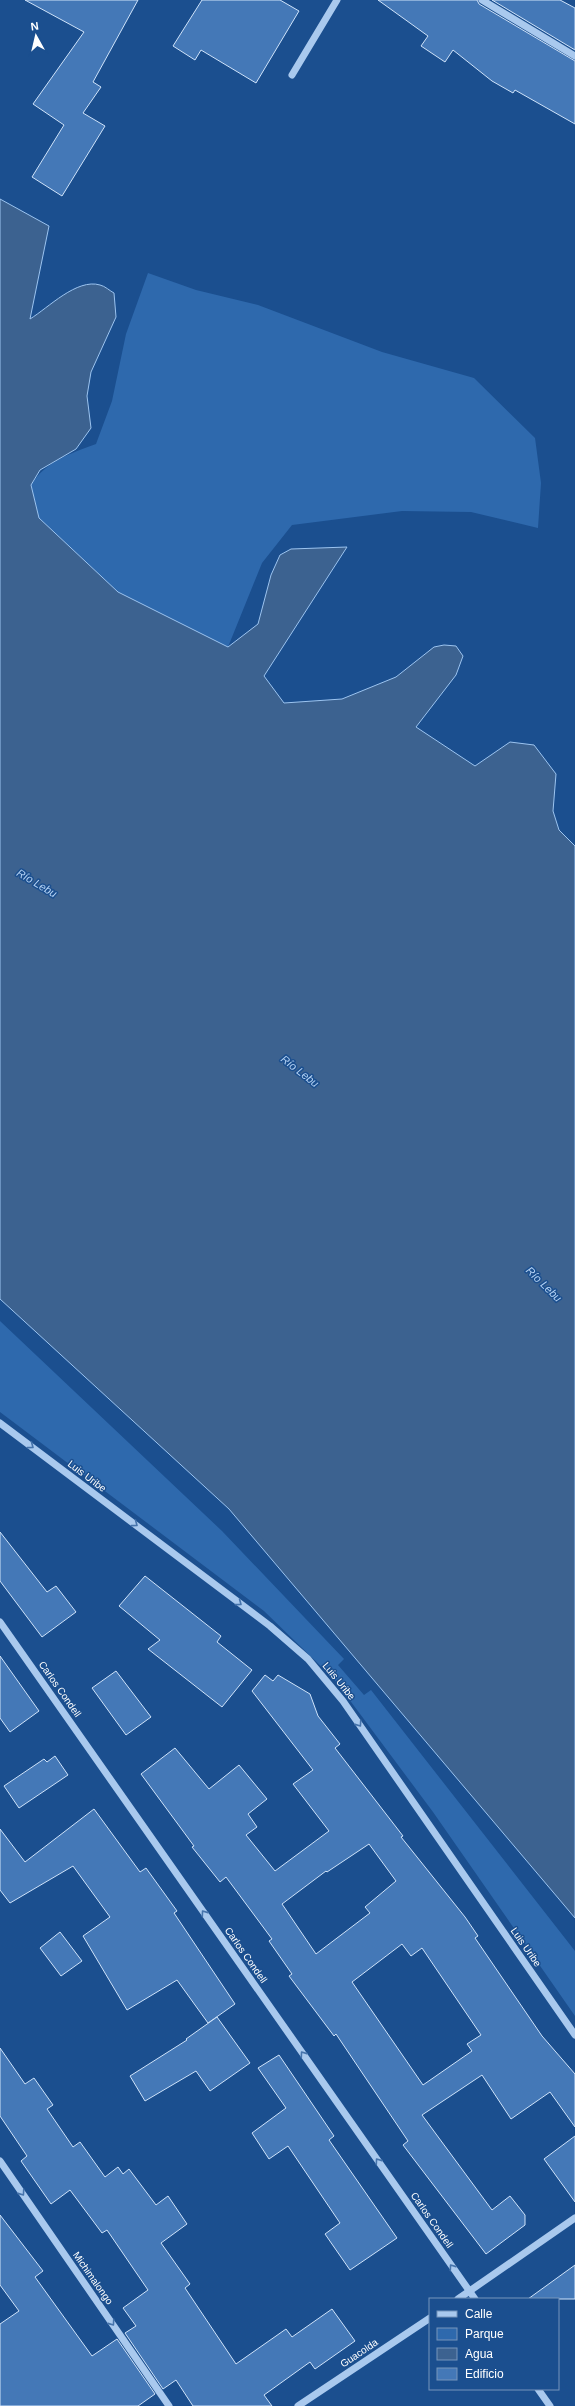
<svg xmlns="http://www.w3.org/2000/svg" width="575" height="2406" viewBox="0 0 575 2406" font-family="Helvetica,sans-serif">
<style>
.green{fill:#2e69ad}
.water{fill:#3c6290;stroke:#9cc4f0}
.building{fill:#4478b7;stroke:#cfe3fa;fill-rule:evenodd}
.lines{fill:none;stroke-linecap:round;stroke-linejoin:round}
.minor{stroke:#a9c9ee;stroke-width:7}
.oneway{stroke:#4674ac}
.labels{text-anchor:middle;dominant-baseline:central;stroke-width:3;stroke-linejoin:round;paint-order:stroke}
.street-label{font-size:10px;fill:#fff;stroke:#1b4f8f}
.water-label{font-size:11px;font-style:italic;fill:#b5d3f5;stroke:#1b4f8f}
</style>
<rect width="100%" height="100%" fill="#1b4f8f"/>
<!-- green -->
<g class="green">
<path d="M 148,273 L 196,290 L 258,305 L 382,352 L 474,378 L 535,438 L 541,483 L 538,528 L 471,512 L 402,511 L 292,525 L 262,563 L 228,647 L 118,592 L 39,518 L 31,485 C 47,460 70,454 96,444 L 112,401 L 126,334 Z"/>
<path d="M 0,1321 L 222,1531 L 344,1659 L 338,1665 L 364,1695 L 371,1690 L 575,1951 L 575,2016 L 433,1812 L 334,1679 L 264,1611 L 0,1412 Z"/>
</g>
<!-- water -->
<path class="water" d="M 0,199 L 49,226 L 30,319 C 48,308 77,278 100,285 C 105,286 110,291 114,293 L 116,317 L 91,372 L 87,396 L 91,428 L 76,449 L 40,470 L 31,485 L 39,518 L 118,592 L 228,647 L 258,624 L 271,575 L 280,555 L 291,549 L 347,547 L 264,676 L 284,703 L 342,699 L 396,677 L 434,647 L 444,645 L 456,646 L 463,656 L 456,675 L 416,727 L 475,766 L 510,742 L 534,745 L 556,774 L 553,811 L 559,830 L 575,846 L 575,1918 L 229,1509 L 0,1299 Z"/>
<!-- building -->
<g class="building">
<path d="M 25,0 L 138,0 L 93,82 L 101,87 L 83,113 L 105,126 L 62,196 L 32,177 L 64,125 L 33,104 L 84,32 Z"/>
<path d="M 202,0 L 280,0 L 299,11 L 256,83 L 201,50 L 195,60 L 173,46 Z"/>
<path d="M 378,0 L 477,0 L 479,4 L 575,61 L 575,124 L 515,90 L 513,93 L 492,81 L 453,50 L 445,62 L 421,46 L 428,36 Z"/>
<path d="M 492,0 L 560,0 L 575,8 L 575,50 Z"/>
<path d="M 0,1532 L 47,1592 L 56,1586 L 76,1612 L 42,1637 L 0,1581 Z"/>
<path d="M 145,1576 L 221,1636 L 217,1642 L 252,1670 L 222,1707 L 148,1649 L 160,1640 L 119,1606 Z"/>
<path d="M 0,1656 L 39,1711 L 10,1732 L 0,1718 Z"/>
<path d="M 116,1671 L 151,1717 L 126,1735 L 92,1688 Z"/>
<path d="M 265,1675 L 273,1681 L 278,1675 L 310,1694 L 318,1716 L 340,1744 L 335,1748 L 403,1836 L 401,1837 L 465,1917 L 478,1936 L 475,1938 L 542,2036 L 575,2074 L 575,2127 L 550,2092 L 511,2119 L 482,2075 L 422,2115 L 492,2210 L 510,2196 L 525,2215 L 525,2225 L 486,2254 L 403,2145 L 408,2141 L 336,2034 L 334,2036 L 289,1976 L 292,1974 L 269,1941 L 272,1939 L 226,1877 L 220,1882 L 192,1847 L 194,1846 L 141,1774 L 175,1748 L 209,1789 L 239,1765 L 267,1799 L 248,1814 L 257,1827 L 246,1835 L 275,1871 L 329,1831 L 293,1784 L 313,1770 L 252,1691 ZM 369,1844 L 396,1881 L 365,1907 L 370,1913 L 316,1954 L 282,1904 L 326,1871 L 327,1872 ZM 402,1944 L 411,1956 L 422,1948 L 481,2035 L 467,2044 L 472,2051 L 423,2085 L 352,1982 Z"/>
<path d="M 55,1756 L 68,1775 L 19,1808 L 4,1786 L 44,1759 L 47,1762 Z"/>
<path d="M 94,1809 L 140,1872 L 146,1868 L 177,1911 L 174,1913 L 235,2004 L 208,2023 L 177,1980 L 127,2010 L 83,1936 L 110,1917 L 73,1866 L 10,1903 L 0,1890 L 0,1829 L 25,1862 Z"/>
<path d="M 60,1932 L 82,1961 L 61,1976 L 40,1948 Z"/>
<path d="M 217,2017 L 250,2063 L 210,2091 L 196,2071 L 145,2101 L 130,2076 L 187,2040 L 186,2039 Z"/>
<path d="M 0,2048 L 25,2084 L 34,2078 L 53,2105 L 47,2109 L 73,2147 L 80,2142 L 105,2177 L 118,2167 L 123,2174 L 129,2169 L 156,2205 L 168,2196 L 187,2224 L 161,2243 L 190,2284 L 185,2288 L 236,2364 L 286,2329 L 292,2337 L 332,2309 L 355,2341 L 315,2369 L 310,2362 L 264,2395 L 272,2406 L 193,2406 L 176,2380 L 163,2389 L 125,2333 L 136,2326 L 123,2308 L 148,2290 L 107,2230 L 102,2233 L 70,2190 L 51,2204 L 21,2161 L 27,2156 L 0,2116 Z"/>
<path d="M 279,2055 L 334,2136 L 329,2140 L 397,2238 L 350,2270 L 325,2234 L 340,2223 L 288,2146 L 269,2159 L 252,2133 L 286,2108 L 258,2068 Z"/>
<path d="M 575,2136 L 575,2202 L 544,2159 Z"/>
<path d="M 0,2215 L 43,2271 L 35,2277 L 92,2356 L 117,2339 L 155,2394 L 138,2406 L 0,2406 L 0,2324 L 19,2311 L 0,2285 Z"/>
<path d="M 575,2265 L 575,2299 L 528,2299 Z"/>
</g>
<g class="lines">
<!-- minor -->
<g class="minor">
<path d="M 482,0 L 575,56"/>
<path d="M 292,75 L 337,0"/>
<path d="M 0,1423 L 270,1626 L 308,1659 L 343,1701 L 575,2035"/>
<path d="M 0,1622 L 475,2299"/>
<path d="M 0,2161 L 169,2406"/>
<path d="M 458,2299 L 575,2218"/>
<path d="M 538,2389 L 550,2406"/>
<path d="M 298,2406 L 430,2318"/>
</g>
</g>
<!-- one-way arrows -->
<defs><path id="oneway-chevron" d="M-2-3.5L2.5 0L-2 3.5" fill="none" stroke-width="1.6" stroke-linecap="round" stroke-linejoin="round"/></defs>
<g class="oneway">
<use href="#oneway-chevron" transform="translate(31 1446) rotate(37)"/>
<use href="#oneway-chevron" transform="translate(135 1524) rotate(37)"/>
<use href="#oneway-chevron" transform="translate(239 1603) rotate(37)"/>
<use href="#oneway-chevron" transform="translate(359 1724) rotate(55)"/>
<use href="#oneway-chevron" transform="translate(204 1913) rotate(-125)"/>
<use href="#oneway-chevron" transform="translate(303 2054) rotate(-125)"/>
<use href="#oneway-chevron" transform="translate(378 2161) rotate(-125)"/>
<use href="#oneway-chevron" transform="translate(22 2193) rotate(55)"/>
<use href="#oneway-chevron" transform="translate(452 2267) rotate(-125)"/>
<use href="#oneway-chevron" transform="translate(112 2323) rotate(55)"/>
</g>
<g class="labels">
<!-- street labels -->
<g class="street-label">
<text transform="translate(87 1476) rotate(37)">Luis Uribe</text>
<text transform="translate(339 1681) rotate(51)">Luis Uribe</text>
<text transform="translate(60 1689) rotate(55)">Carlos Condell</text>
<text transform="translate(526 1947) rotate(55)">Luis Uribe</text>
<text transform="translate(246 1955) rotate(55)">Carlos Condell</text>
<text transform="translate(432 2220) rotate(55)">Carlos Condell</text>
<text transform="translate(93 2278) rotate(55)">Michimalongo</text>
<text transform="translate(359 2353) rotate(-34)">Guacolda</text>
</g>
<!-- water labels -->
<g class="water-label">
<text transform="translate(37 883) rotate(31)">Río Lebu</text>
<text transform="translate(300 1071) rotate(38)">Río Lebu</text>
<text transform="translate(544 1284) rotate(44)">Río Lebu</text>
</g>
</g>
<!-- legend -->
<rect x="429" y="2298" width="130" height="92" fill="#1b4f8f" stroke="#7695bc"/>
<rect x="437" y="2311" width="20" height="6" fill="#a9c9ee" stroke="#7695bc"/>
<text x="465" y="2318" font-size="12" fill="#ffffff">Calle</text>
<rect x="437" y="2328" width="20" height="12" fill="#2e69ad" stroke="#7695bc"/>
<text x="465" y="2338" font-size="12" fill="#ffffff">Parque</text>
<rect x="437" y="2348" width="20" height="12" fill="#3c6290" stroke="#7695bc"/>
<text x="465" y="2358" font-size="12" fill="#ffffff">Agua</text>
<rect x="437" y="2368" width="20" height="12" fill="#4478b7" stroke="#7695bc"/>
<text x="465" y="2378" font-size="12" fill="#ffffff">Edificio</text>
<!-- north arrow -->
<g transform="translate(36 36) rotate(352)" stroke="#1b4f8f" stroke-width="3" paint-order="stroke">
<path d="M0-3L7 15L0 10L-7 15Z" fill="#ffffff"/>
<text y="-6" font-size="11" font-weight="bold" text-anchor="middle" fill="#ffffff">N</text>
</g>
</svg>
